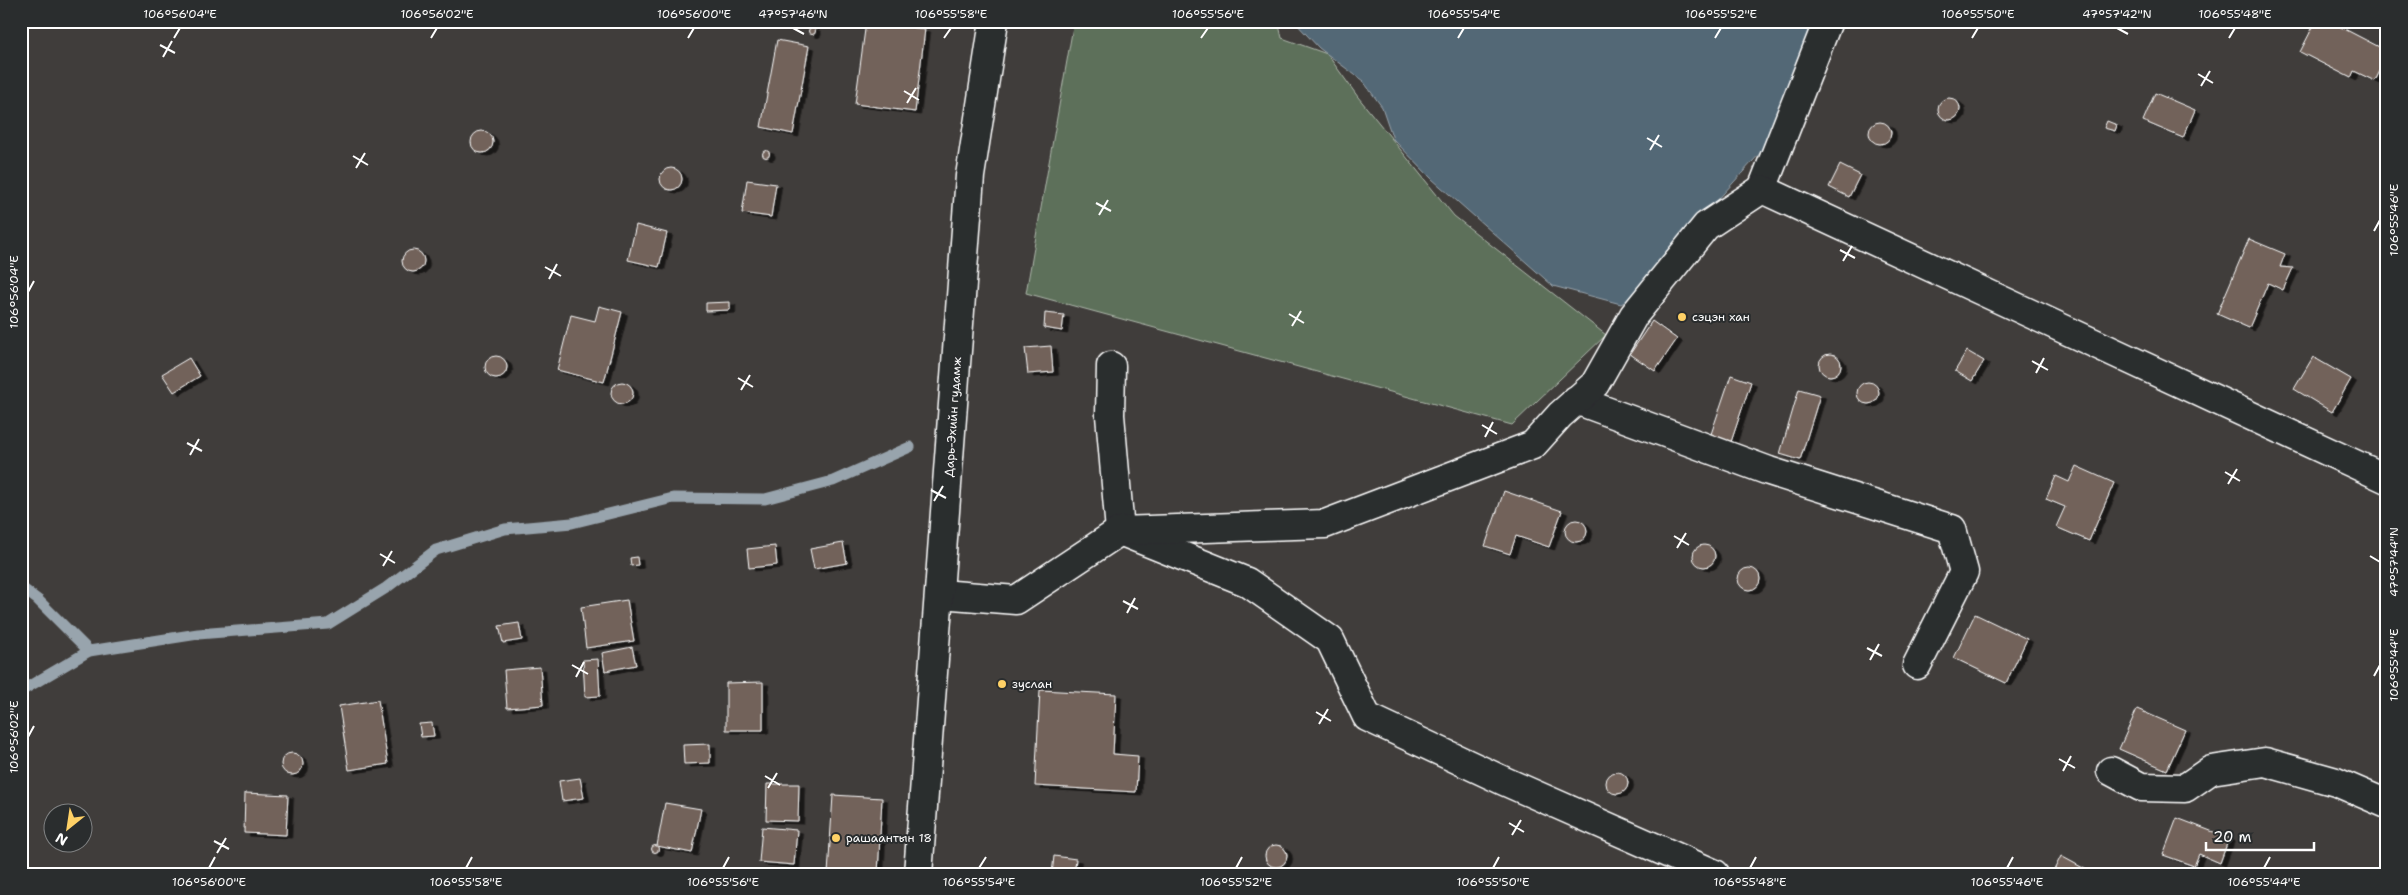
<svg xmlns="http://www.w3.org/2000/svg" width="2408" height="895" viewBox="0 0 2408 895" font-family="'Shantell Sans',sans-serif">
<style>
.green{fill:#5d705a;stroke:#aeb8ac}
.water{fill:#536876;stroke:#98a4ad}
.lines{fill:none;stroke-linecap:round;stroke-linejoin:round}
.stream{stroke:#98a4ad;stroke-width:11}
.building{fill:#72625a;stroke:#fff;filter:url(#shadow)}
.street-casing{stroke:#fff;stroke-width:31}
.secondary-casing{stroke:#fff;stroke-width:31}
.street{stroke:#2a2d2e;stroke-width:28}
.secondary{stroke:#2a2d2e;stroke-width:28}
.ticks{fill:none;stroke:#fff;stroke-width:2}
.poi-dot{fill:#ffd166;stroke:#2a2d2e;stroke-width:2}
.labels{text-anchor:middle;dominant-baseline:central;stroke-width:4;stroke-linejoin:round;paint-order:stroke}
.poi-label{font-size:12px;fill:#fff;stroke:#2a2d2e;text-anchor:start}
.street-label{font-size:12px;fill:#fff;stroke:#2a2d2e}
.neatline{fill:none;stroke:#fff;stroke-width:2}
.ticks-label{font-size:12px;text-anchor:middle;fill:#fff}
</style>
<defs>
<filter id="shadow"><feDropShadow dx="5.5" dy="3" stdDeviation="0" flood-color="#0009"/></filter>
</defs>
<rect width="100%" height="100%" fill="#403d3b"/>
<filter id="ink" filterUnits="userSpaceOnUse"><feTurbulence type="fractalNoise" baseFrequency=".02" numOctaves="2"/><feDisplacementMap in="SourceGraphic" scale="10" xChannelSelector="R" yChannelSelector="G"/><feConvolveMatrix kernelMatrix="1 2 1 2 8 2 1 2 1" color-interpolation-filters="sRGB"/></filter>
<g filter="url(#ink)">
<!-- green -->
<path class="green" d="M 1074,21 L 1278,21 L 1282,38 L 1327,54 L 1358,97 L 1454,216 L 1606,335 L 1512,425 L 1026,293 Z"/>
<!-- water -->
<path class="water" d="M 1294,21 L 1815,21 L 1800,73 L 1762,151 L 1695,225 L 1659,282 L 1621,304 L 1553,286 L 1432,179 L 1393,139 L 1382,107 L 1363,81 L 1319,48 Z"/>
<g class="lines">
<!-- stream -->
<g class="stream">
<path d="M 21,587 L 38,600 L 89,651"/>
<path d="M 21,691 L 89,651 L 198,634 L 328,624 L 386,588 L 436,550 L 505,529 L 572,523 L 673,498 L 765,499 L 833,481 L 910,447"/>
</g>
</g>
<!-- building -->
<g class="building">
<path d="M 2316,21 L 2329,21 L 2387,51 L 2387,57 L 2375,81 L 2354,71 L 2351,78 L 2300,52 Z"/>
<path d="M 866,22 L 925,29 L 915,112 L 855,104 Z"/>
<circle cx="812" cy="31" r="3.5"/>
<path d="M 777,40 L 809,46 L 793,134 L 761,127 Z"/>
<path d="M 2155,93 L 2195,110 L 2183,138 L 2143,121 Z"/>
<circle cx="1949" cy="109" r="11"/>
<path d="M 2107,121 L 2117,125 L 2115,131 L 2104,128 Z"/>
<circle cx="1880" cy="133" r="11"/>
<circle cx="482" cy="142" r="11"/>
<circle cx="766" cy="154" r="3.5"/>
<path d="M 1840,165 L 1860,175 L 1849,197 L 1829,187 Z"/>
<circle cx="671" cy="179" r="11"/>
<path d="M 747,180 L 776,184 L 771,217 L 742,213 Z"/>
<path d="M 636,225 L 667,233 L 659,267 L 628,260 Z"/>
<path d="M 2249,239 L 2285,254 L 2280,267 L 2293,268 L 2283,290 L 2268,283 L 2249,328 L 2217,314 Z"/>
<circle cx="413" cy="261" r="11"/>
<path d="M 730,302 L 730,310 L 706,311 L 706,303 Z"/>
<path d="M 599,306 L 622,312 L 604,382 L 557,370 L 571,315 L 595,321 Z"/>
<path d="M 1045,313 L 1064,315 L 1062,331 L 1044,328 Z"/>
<path d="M 1652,321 L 1677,339 L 1655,371 L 1630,354 Z"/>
<path d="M 1051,346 L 1053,372 L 1028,374 L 1025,348 Z"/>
<path d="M 1967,351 L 1984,361 L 1972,381 L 1955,371 Z"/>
<circle cx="1830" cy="365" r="11"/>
<circle cx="496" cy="367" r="11"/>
<path d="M 2313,357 L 2351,379 L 2332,412 L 2294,389 Z"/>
<path d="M 189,358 L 200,376 L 174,392 L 162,374 Z"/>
<path d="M 1731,375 L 1751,382 L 1730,445 L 1710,437 Z"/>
<circle cx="622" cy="393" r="11"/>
<circle cx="1868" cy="393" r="11"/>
<path d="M 1799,389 L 1820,395 L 1800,460 L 1780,454 Z"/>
<path d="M 2076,466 L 2114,483 L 2089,541 L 2056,527 L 2065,507 L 2046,499 L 2056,476 L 2069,482 Z"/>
<path d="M 1504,491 L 1562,511 L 1549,547 L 1516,536 L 1510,554 L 1485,546 Z"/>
<circle cx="1576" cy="531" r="11"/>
<path d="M 843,543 L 847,563 L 814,569 L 810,549 Z"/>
<circle cx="1704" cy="556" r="11"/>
<path d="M 775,546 L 777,565 L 749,568 L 747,549 Z"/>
<path d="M 637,557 L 638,565 L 631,566 L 630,558 Z"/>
<circle cx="1749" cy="579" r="11"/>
<path d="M 627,600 L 634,641 L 586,648 L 581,607 Z"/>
<path d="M 1975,614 L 2027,639 L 2006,683 L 1954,658 Z"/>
<path d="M 519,623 L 522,640 L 503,643 L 499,626 Z"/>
<path d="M 632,647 L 636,665 L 605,671 L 602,653 Z"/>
<path d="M 598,659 L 600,696 L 585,697 L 583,660 Z"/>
<path d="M 540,667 L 543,705 L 507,708 L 504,670 Z"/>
<path d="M 763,682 L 763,730 L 726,730 L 726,683 Z"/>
<path d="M 1040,690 L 1116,694 L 1113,754 L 1138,756 L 1136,792 L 1035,786 Z"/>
<path d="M 378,700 L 388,764 L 349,770 L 339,706 Z"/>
<path d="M 2137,709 L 2185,730 L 2167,770 L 2119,749 Z"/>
<path d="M 432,723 L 434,736 L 421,737 L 419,724 Z"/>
<path d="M 710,744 L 710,763 L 684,764 L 683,745 Z"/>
<circle cx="292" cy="764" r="11"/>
<circle cx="1617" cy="783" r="11"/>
<path d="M 580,778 L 584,798 L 562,801 L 559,781 Z"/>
<path d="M 767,784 L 799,784 L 798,821 L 766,820 Z"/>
<path d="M 245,793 L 288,795 L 286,835 L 244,833 Z"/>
<path d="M 833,795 L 882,798 L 878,874 L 828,874 Z"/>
<path d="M 665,803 L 701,809 L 692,853 L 657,846 Z"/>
<path d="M 2177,818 L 2229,838 L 2220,863 L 2199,854 L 2194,866 L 2163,855 Z"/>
<path d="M 762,827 L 797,830 L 794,865 L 759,862 Z"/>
<circle cx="1276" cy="856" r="11"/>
<circle cx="655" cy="849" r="3.5"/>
<path d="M 1054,856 L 1076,859 L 1074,874 L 1052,874 Z"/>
<path d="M 2061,856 L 2094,874 L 2052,874 Z"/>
</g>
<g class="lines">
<defs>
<g id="street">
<path d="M 1762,189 L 1828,21"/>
<path d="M 1111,366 L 1110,415 L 1120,531 L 1247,582 L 1330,640 L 1367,717 L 1504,781 L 1715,874"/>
<path d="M 1576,400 L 1769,471 L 1952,529 L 1964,572 L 1917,665"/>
<path d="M 940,594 L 1016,600 L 1120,531 L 1325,524 L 1533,445 L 1560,415 L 1595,384 L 1634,315 L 1706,226 L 1762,189 L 2387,479"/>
<path d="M 2111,771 L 2141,787 L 2185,788 L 2211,770 L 2265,762 L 2336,782 L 2387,804"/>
</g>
<path id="secondary" d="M 918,874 L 970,176 L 994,21"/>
</defs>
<!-- street casing -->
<use href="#street" class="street-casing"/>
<!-- secondary casing -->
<use href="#secondary" class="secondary-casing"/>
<!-- street -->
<use href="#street" class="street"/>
<!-- secondary -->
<use href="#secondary" class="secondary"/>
</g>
</g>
<!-- ticks -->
<path class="ticks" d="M 793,28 L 804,34M 2117,28 L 2128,34M 174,38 L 180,28M 431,38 L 437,28M 688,38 L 694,28M 944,38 L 951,28M 1201,38 L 1208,28M 1458,38 L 1464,28M 1715,38 L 1721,28M 1972,38 L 1978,28M 2229,38 L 2235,28M 160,45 L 175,53M 163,57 L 172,41M 2198,74 L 2213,83M 2201,86 L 2210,71M 904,91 L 919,100M 907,103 L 916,88M 1647,138 L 1662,147M 1650,150 L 1659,135M 353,156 L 368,165M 356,168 L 365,153M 1096,203 L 1111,211M 1099,215 L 1108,200M 2374,231 L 2380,220M 1840,250 L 1855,258M 1843,261 L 1852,246M 545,267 L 561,276M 549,279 L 557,264M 28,292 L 34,281M 1289,314 L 1304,323M 1292,326 L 1301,311M 2032,361 L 2048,370M 2036,373 L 2044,358M 738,378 L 753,387M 741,390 L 750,375M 1482,425 L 1497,434M 1485,437 L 1493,422M 187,443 L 202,451M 190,455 L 199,439M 2225,472 L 2240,481M 2228,484 L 2237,469M 931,490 L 946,498M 934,501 L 943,486M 1674,536 L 1689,545M 1677,548 L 1686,533M 380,554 L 395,563M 2370,556 L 2380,562M 383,566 L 392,551M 1123,601 L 1138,609M 1127,613 L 1135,598M 1867,648 L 1882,656M 1870,660 L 1879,644M 572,665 L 588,674M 2374,676 L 2380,665M 576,677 L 584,662M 1316,712 L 1331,721M 1319,724 L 1328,709M 28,737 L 34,726M 2059,759 L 2075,768M 2063,771 L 2071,756M 765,776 L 780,785M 768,788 L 777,773M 1509,823 L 1524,832M 1512,835 L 1521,820M 214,841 L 229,849M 217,853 L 226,838M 209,868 L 215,857M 466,868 L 472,857M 723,868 L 729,857M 979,868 L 986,857M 1236,868 L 1242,857M 1493,868 L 1499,857M 1750,868 L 1756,857M 2007,868 L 2013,857M 2264,868 L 2270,857"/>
<!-- markers -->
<g class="poi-dot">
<circle cx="1682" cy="317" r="5"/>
<circle cx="1002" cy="684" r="5"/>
<circle cx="836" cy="838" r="5"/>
</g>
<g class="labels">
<!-- poi labels -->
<g class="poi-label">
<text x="1692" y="317">сэцэн хан</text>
<text x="1012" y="684">зуслан</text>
<text x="846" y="838">рашаантын 18</text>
</g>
<!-- street labels -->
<g class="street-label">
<text transform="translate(953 417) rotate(-86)">Дарь-Эхийн гудамж</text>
</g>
</g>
<!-- margin -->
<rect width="2408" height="895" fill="none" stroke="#2a2d2e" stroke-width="55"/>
<!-- north arrow -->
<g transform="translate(68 828) rotate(210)"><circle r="24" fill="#2a2d2e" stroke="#7f8182"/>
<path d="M0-4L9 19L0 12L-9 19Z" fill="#ffd166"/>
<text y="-8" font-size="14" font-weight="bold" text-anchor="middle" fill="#ffffff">N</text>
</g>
<!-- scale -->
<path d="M2206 842v8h108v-8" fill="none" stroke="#ffffff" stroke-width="2.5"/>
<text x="2213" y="842" font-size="15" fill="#ffffff" stroke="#2a2d2e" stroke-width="4" paint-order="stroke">20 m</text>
<rect x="28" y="28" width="2352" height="840" class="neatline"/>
<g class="ticks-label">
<text x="180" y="18">106°56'04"E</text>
<text x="437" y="18">106°56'02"E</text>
<text x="694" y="18">106°56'00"E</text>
<text x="793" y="18">47°57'46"N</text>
<text x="951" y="18">106°55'58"E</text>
<text x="1208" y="18">106°55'56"E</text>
<text x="1464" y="18">106°55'54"E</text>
<text x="1721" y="18">106°55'52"E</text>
<text x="1978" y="18">106°55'50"E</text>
<text x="2117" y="18">47°57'42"N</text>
<text x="2235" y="18">106°55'48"E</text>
<text transform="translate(2394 220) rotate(-90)" y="4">106°55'46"E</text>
<text transform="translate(14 292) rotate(-90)" y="4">106°56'04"E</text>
<text transform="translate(2394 562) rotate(-90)" y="4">47°57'44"N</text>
<text transform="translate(2394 665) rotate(-90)" y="4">106°55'44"E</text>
<text transform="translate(14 737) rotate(-90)" y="4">106°56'02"E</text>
<text x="209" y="886">106°56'00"E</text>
<text x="466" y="886">106°55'58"E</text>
<text x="723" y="886">106°55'56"E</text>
<text x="979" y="886">106°55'54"E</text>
<text x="1236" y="886">106°55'52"E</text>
<text x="1493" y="886">106°55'50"E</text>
<text x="1750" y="886">106°55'48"E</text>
<text x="2007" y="886">106°55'46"E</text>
<text x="2264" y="886">106°55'44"E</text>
</g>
</svg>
